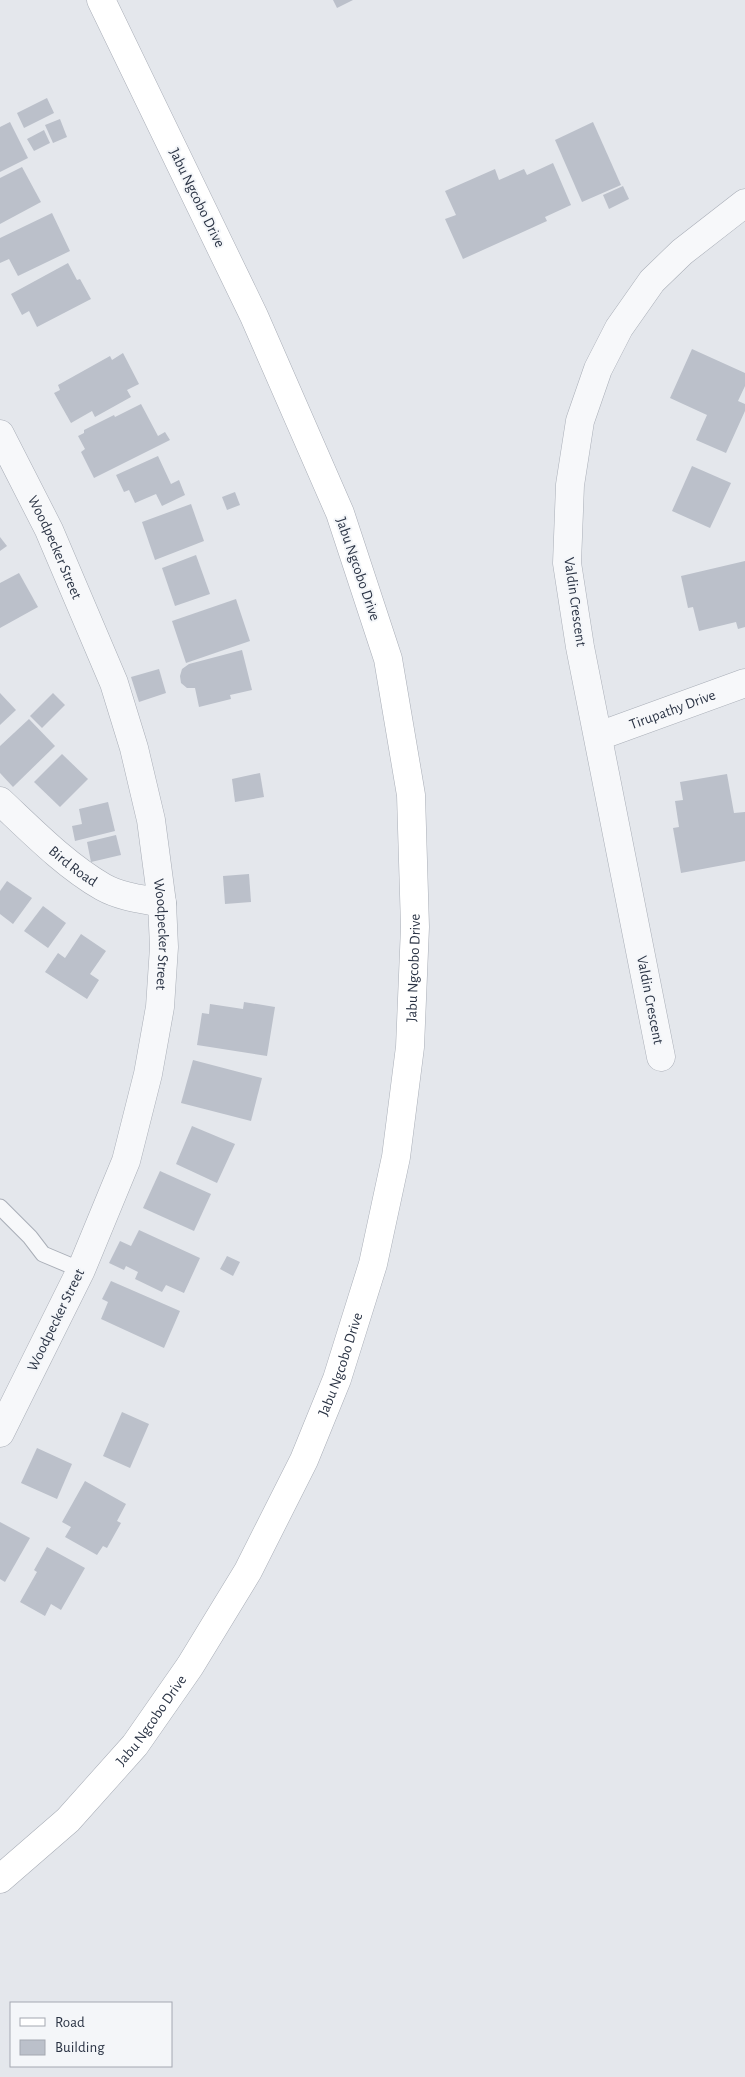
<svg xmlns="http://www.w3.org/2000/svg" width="745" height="2077" viewBox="0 0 745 2077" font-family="'Alegreya Sans',sans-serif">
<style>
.building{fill:#bbc0ca}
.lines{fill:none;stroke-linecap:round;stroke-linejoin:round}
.service-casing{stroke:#a9aeb7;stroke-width:17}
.minor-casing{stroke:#a9aeb7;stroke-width:29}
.secondary-casing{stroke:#a9aeb7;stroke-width:29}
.service{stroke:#f7f8fa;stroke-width:15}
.minor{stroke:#f7f8fa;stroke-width:28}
.secondary{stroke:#fff;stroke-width:28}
.labels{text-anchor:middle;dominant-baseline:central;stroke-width:4;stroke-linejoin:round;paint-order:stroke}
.street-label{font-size:15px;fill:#2b3445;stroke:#f4f6f9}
</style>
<rect width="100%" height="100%" fill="#e4e7ec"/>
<!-- building -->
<g class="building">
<path d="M 333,0 L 353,0 L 337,8 Z"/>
<path d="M 47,98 L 54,113 L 24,128 L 17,113 Z"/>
<path d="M 60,119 L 67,137 L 53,143 L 45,125 Z"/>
<path d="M 10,122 L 28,158 L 0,172 L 0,127 Z"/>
<path d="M 593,122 L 621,185 L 582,202 L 555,140 Z"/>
<path d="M 44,130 L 50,143 L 34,151 L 27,139 Z"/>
<path d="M 553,163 L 571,205 L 545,217 L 547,221 L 463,259 L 445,219 L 456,215 L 445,191 L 495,169 L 499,180 L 524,169 L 527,175 Z"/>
<path d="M 22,167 L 41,202 L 0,224 L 0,178 Z"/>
<path d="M 623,186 L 629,199 L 609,209 L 603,195 Z"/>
<path d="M 52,213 L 70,251 L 18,276 L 9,259 L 0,263 L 0,238 Z"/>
<path d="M 68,263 L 77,280 L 80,279 L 91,299 L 37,327 L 29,311 L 22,315 L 11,294 Z"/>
<path d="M 692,349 L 745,373 L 745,386 L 738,401 L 745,404 L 745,411 L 726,453 L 696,440 L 707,415 L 670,398 Z"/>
<path d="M 123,353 L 139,384 L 127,390 L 131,397 L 95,417 L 92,411 L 71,423 L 54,393 L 60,390 L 58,385 L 110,356 L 112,360 Z"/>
<path d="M 141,404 L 158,436 L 165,432 L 170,440 L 94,478 L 81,452 L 85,449 L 78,436 L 84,433 L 84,430 L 114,415 L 115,417 Z"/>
<path d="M 158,456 L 171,484 L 179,480 L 185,495 L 162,506 L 156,494 L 135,503 L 129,490 L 124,492 L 116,475 Z"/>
<path d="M 692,466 L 731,483 L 710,528 L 672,511 Z"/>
<path d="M 235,492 L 240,505 L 227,510 L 222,497 Z"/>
<path d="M 191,504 L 204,541 L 155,560 L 142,522 Z"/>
<path d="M 0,537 L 7,546 L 0,551 Z"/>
<path d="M 196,555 L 210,594 L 175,606 L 162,568 Z"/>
<path d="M 745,561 L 745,627 L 738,629 L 736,622 L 699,631 L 693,607 L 688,608 L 681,576 Z"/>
<path d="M 19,573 L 38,607 L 0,628 L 0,583 Z"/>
<path d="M 236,599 L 250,641 L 186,663 L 172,621 Z"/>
<path d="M 242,650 L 252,690 L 230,695 L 231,699 L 199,707 L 195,688 L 187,688 L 181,683 L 180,676 L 182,669 L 189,664 Z"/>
<path d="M 159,669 L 166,693 L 139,702 L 131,677 Z"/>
<path d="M 0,693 L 16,710 L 0,725 Z"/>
<path d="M 53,693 L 65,705 L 42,728 L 30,716 Z"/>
<path d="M 29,719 L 55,746 L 13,787 L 0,773 L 0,746 Z"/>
<path d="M 62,754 L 88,779 L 60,807 L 34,782 Z"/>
<path d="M 260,773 L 264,797 L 235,802 L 232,779 Z"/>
<path d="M 727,774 L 734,813 L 745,812 L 745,861 L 681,873 L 673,828 L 679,827 L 675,801 L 683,800 L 680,782 Z"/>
<path d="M 108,802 L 115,831 L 75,841 L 72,826 L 82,824 L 79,809 Z"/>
<path d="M 116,835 L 121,855 L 91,862 L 87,842 Z"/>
<path d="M 249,874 L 251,902 L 225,904 L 223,876 Z"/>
<path d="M 7,881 L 32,898 L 13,924 L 0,914 L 0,891 Z"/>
<path d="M 43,906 L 66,923 L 48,948 L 24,931 Z"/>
<path d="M 81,934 L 106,951 L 90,974 L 99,980 L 87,999 L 45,972 L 58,953 L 65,958 Z"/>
<path d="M 244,1002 L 275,1007 L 267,1056 L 197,1045 L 202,1013 L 209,1014 L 210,1004 L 243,1009 Z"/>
<path d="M 193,1060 L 262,1078 L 251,1121 L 181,1103 Z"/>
<path d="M 192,1126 L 235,1144 L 217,1183 L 176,1164 Z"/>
<path d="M 160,1171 L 211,1194 L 194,1231 L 143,1208 Z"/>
<path d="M 139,1230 L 200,1258 L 184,1293 L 166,1285 L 162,1292 L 135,1279 L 138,1272 L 126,1266 L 124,1270 L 109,1263 L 120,1241 L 131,1246 Z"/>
<path d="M 227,1256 L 240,1262 L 233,1276 L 220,1269 Z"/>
<path d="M 111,1281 L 180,1311 L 164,1348 L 101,1319 L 108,1302 L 102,1299 Z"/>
<path d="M 122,1412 L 149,1424 L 130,1468 L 103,1456 Z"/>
<path d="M 37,1448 L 72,1464 L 57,1499 L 21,1483 Z"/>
<path d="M 85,1481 L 126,1504 L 117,1521 L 121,1523 L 107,1548 L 103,1546 L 97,1555 L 65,1537 L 71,1527 L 62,1522 Z"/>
<path d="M 0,1522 L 30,1538 L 5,1582 L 0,1579 Z"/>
<path d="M 47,1547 L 85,1568 L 61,1610 L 51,1604 L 45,1616 L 20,1602 L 37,1572 L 34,1570 Z"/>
</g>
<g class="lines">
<defs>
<path id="service" d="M 0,1207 L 30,1237 L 43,1254 L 81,1270"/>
<g id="minor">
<path id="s1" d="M 0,434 L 49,530 L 114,683 L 134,748 L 151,820 L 162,903 L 164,947 L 160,1007 L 148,1074 L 126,1161 L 81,1270 L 0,1433"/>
<path id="s2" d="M 599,736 L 745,683"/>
<path id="s3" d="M 0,801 C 32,831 65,865 103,887 C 121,897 142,899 162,903"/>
<path d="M 661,1057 L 580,647 L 567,563 L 570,485 L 580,421 L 598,369 L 619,328 L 652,281 L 682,252 L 745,203"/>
</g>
<g id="secondary">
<path id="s4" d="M 0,1879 L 68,1820 L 135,1745 L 190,1666 L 248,1571 L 304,1460 L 337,1379 L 373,1264 L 396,1157 L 410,1047 L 415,927 L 411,795 L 388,659 L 340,513 L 254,316 L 101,0"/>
</g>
</defs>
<!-- service casing -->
<use href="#service" class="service-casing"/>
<!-- minor casing -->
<use href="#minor" class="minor-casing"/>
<!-- secondary casing -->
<use href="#secondary" class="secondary-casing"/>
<!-- service -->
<use href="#service" class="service"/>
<!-- minor -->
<use href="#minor" class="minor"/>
<!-- secondary -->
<use href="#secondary" class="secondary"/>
</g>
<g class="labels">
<!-- street labels -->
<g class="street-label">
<text transform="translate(197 198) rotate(64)">Jabu Ngcobo Drive</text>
<text stroke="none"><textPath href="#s1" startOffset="126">Woodpecker Street</textPath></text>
<text transform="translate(358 569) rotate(71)">Jabu Ngcobo Drive</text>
<text transform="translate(575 602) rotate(82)">Valdin Crescent</text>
<text stroke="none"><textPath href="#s2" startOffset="78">Tirupathy Drive</textPath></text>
<text stroke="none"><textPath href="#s3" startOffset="98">Bird Road</textPath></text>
<text stroke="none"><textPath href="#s1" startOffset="531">Woodpecker Street</textPath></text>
<text stroke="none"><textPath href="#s4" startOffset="1030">Jabu Ngcobo Drive</textPath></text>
<text transform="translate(650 1000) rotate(79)">Valdin Crescent</text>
<text transform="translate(56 1320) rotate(-64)">Woodpecker Street</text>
<text stroke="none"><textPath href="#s4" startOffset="625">Jabu Ngcobo Drive</textPath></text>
<text stroke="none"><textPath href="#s4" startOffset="220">Jabu Ngcobo Drive</textPath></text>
</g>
</g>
<!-- legend -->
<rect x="10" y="2002" width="162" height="65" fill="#f4f6f9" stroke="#a4a8b1"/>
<rect x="20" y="2018" width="25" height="8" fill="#ffffff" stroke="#a4a8b1"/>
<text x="55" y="2027" font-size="15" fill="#2b3445">Road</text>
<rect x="20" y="2040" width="25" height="15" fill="#bbc0ca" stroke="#a4a8b1"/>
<text x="55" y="2052" font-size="15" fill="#2b3445">Building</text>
</svg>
